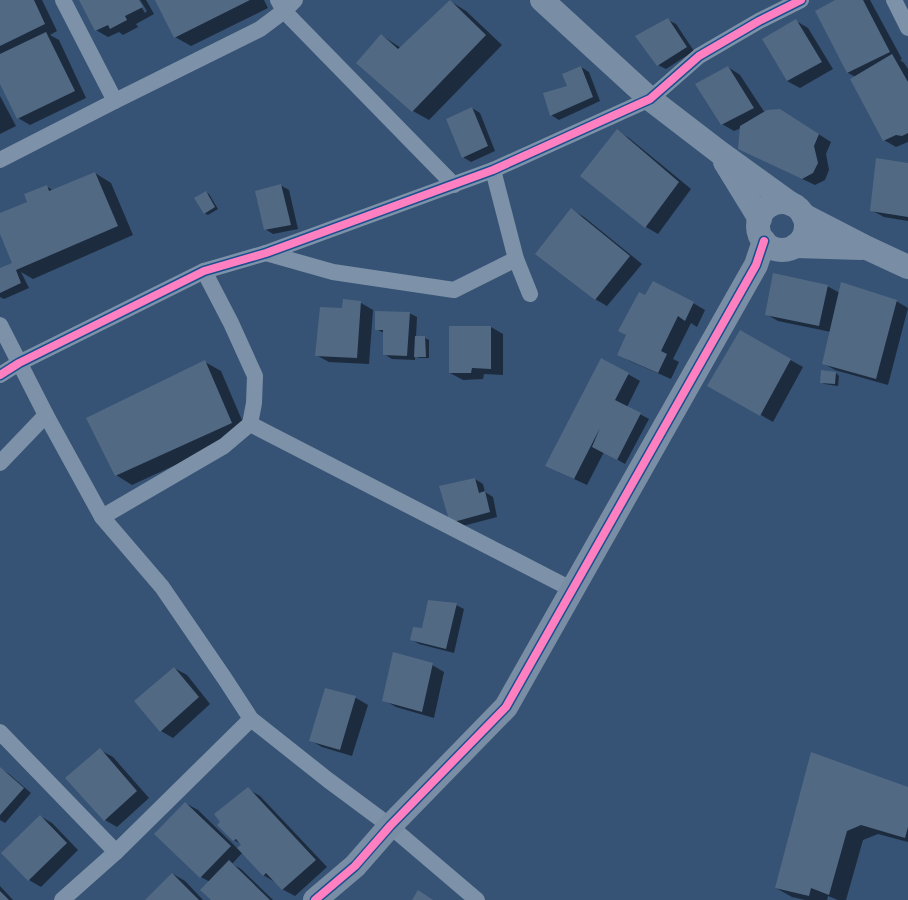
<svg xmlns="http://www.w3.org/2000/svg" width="908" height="900" viewBox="0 0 908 900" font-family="Karla,sans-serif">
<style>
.shadow{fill:#0007}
.building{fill:#526984}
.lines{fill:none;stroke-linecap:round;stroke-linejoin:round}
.street{stroke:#7d92a8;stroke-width:16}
.secondary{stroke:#798da4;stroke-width:24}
.cycleway-casing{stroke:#1b4f8f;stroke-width:11}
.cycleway{stroke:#ff80c0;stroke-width:8}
</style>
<rect width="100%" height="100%" fill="#365274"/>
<!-- shadow -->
<g class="shadow">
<path d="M 0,0 L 42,0 L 57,31 L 50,35 L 59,40 L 86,98 L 30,125 L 18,118 L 0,81 Z"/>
<path d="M 81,0 L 137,0 L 145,13 L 147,11 L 140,0 L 146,0 L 154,14 L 136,24 L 138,27 L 123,35 L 119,32 L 108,37 L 96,30 Z"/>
<path d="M 156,0 L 264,0 L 268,8 L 191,46 L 175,37 Z"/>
<path d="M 837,0 L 870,0 L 902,59 L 900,60 L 904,63 L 908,69 L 908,142 L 896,147 L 884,140 L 856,77 L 848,73 L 816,12 Z"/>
<path d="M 450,1 L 466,11 L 502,45 L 429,120 L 413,111 L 381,35 L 401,48 Z"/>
<path d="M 668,20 L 676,24 L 694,51 L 666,69 L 658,65 Z"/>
<path d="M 796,21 L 808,28 L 833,69 L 800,88 L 787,81 Z"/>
<path d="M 581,67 L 589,72 L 600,101 L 559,120 L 551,115 Z"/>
<path d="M 728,67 L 740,75 L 765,113 L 793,118 L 831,142 L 826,154 L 829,170 L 825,180 L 815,185 L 752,155 L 741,128 L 734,131 L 722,124 Z"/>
<path d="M 0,96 L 16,126 L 0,134 Z"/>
<path d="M 472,108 L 480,113 L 495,151 L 471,162 L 463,157 Z"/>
<path d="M 617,131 L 629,138 L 691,189 L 658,234 L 646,227 Z"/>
<path d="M 908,164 L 908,221 L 884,217 L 871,210 Z"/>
<path d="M 95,173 L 111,183 L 133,235 L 33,279 L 21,272 L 29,288 L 4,299 L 0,297 L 0,269 L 16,267 L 0,230 L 0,214 L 28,202 L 46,186 L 54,191 Z"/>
<path d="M 280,185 L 289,190 L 298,229 L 273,234 L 265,229 Z"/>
<path d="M 206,192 L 209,194 L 218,209 L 208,215 L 204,213 Z"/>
<path d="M 572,210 L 584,217 L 642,264 L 607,306 L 595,299 Z"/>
<path d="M 827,286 L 840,293 L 896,301 L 908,308 L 888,385 L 835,370 L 823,363 L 831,332 L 778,321 L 766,314 Z"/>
<path d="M 646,296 L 693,303 L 705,310 L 697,327 L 691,323 L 673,359 L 679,362 L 671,379 L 630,361 L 618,354 Z"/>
<path d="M 344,300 L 361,303 L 373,310 L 369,364 L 329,362 L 316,355 L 344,309 Z"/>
<path d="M 409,313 L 417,317 L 416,337 L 425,338 L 429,340 L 429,358 L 419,358 L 415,356 L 415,360 L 392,359 L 384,354 L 384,333 L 376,329 Z"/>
<path d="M 450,327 L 491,327 L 503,334 L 503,375 L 484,374 L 483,379 L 463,380 L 450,373 Z"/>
<path d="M 740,332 L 803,367 L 773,422 L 709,385 Z"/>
<path d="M 602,359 L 640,381 L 627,407 L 649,419 L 625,464 L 604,452 L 587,485 L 559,472 Z"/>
<path d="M 205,362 L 221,371 L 247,432 L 132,485 L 116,475 Z"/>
<path d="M 836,373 L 839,376 L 838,386 L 824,384 L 821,382 Z"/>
<path d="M 475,479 L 483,484 L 485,492 L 493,497 L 497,517 L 459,527 L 440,487 Z"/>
<path d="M 456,605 L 464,609 L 454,653 L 419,644 L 411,639 Z"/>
<path d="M 432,665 L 444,672 L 434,718 L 396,707 L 384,700 Z"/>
<path d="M 174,668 L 187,675 L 210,704 L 173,738 L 161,731 Z"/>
<path d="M 326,689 L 356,698 L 368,705 L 352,756 L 322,747 L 310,740 Z"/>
<path d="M 100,750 L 113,757 L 149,798 L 117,827 L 105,820 Z"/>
<path d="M 812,754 L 908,788 L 908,842 L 878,834 L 863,840 L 846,900 L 838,900 L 828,896 L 827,900 L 805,900 L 792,897 L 776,888 Z"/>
<path d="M 1,769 L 9,774 L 31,793 L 5,823 L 0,820 Z"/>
<path d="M 248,789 L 260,796 L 327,867 L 295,896 L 282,889 L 275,882 L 263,875 L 243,852 L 232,864 L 241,869 L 273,900 L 212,900 L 210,882 L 201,877 L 185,803 L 198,810 L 238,849 L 243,845 L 234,840 Z"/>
<path d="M 40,816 L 52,823 L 78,850 L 41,887 L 29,880 Z"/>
<path d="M 173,874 L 185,881 L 203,900 L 146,900 Z"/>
<path d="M 0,886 L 13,900 L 0,900 Z"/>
</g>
<!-- building -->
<g class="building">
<path d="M 0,0 L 34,0 L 45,24 L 0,46 Z"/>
<path d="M 79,0 L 139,0 L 143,7 L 125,16 L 127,20 L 110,29 L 108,25 L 95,31 Z"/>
<path d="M 155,0 L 250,0 L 174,38 Z"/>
<path d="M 450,0 L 486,35 L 412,112 L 356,63 L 381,34 L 398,49 Z"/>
<path d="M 835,0 L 863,0 L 890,52 L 847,73 L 815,11 Z"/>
<path d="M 668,18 L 687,47 L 657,66 L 635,36 Z"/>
<path d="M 796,19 L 822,62 L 787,81 L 762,39 Z"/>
<path d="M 46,32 L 75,91 L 17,119 L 0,84 L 0,54 Z"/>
<path d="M 892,54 L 908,82 L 908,133 L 902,136 L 896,135 L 883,141 L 850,79 Z"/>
<path d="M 581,66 L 593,97 L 550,116 L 543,93 L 567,86 L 562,74 Z"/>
<path d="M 728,66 L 754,108 L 721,125 L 695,84 Z"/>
<path d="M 472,107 L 488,146 L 462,158 L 446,119 Z"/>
<path d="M 780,109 L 819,134 L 814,146 L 818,163 L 813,173 L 802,179 L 738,149 L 740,126 L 767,110 Z"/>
<path d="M 617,129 L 679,182 L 645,228 L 580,176 Z"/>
<path d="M 876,158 L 908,163 L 908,217 L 870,211 Z"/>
<path d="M 95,172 L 118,226 L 16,270 L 21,283 L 0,293 L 0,268 L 12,263 L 0,234 L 0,213 L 27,202 L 24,194 L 47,185 L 49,191 Z"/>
<path d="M 281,184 L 291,225 L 264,230 L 255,191 Z"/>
<path d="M 206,191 L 215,207 L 204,214 L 194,198 Z"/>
<path d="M 571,208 L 630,256 L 595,300 L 535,254 Z"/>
<path d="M 773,273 L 828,285 L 819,326 L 765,315 Z"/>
<path d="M 653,281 L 694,302 L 685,321 L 678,316 L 661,351 L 667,354 L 658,373 L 617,355 L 626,335 L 618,331 L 639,292 L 645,295 Z"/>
<path d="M 841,282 L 897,300 L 876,379 L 822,364 Z"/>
<path d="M 343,299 L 361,301 L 357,358 L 315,356 L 320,307 L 342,308 Z"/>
<path d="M 375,311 L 410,312 L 407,356 L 383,355 L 383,330 L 375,330 Z"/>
<path d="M 449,326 L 491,326 L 491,369 L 472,368 L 471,373 L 449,373 Z"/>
<path d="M 740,330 L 791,359 L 760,416 L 707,386 Z"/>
<path d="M 415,336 L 425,336 L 426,357 L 414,357 Z"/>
<path d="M 601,358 L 629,373 L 615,400 L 641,413 L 617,460 L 592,447 L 600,428 L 574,479 L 545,466 Z"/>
<path d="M 205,360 L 232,423 L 115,476 L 86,418 Z"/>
<path d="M 821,370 L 836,372 L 835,384 L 820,383 Z"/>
<path d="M 475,478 L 479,493 L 485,491 L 490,512 L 450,523 L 439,486 Z"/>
<path d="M 428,600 L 457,603 L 446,649 L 410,640 L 413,627 L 422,628 Z"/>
<path d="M 393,652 L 433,663 L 422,712 L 382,701 Z"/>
<path d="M 174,667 L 199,697 L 160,732 L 134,701 Z"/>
<path d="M 325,688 L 356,696 L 340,750 L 309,741 Z"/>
<path d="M 100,748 L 137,791 L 104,821 L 65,778 Z"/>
<path d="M 811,752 L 908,787 L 908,827 L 905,838 L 861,825 L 847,831 L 829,895 L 811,888 L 809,896 L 775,888 Z"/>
<path d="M 0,767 L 24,788 L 0,815 Z"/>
<path d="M 248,787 L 316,860 L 282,890 L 266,873 L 263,876 L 237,848 L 241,845 L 236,839 L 233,841 L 217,825 L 220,822 L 214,814 Z"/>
<path d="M 185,802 L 231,846 L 200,878 L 154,834 Z"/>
<path d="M 40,815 L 67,843 L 28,881 L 1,853 Z"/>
<path d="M 229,860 L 270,900 L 211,900 L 200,890 Z"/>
<path d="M 172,873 L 199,900 L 145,900 Z"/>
<path d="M 418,890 L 433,900 L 412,900 Z"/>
<path d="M 0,891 L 9,900 L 0,900 Z"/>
</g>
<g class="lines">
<!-- street -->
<g class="street">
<path d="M 63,0 L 115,101"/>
<path d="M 278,0 L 284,11 L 454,185"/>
<path d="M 894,0 L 908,28"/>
<path d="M 0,160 L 115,101 L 260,29 L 284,11 L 295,0"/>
<path d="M 493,170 L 516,259 L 530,294"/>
<path d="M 266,253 L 333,272 L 454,290 L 516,259"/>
<path d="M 0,325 L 46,415 L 102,517 L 162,587 L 225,679 L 251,719 L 328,780 L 390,826 L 477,900"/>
<path d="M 0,375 L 19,363 L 204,271 L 266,253 L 493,170 L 650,99 L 699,56 L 759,21 L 801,0"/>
<path d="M 250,424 L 573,590"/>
<path d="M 0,463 L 46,415"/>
<path d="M 102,517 L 224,446 L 250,424 L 254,403 L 255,376 L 231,323 L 204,271"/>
<path d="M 0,732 L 116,852"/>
<path d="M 62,900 L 116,852 L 251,719"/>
</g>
<!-- secondary -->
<g class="secondary">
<path d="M 542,0 L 650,99 L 719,152 L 791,204"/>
<path d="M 725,162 L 760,219"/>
<circle cx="782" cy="226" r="24"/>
<path d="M 803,215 L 867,248 L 908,267"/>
<path d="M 795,246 L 861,248"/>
<path d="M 315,900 L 355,866 L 390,826 L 506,707 L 756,265 L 764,241"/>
</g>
<defs>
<g id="cycleway">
<path d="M 0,375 L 19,363 L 204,271 L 266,253 L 493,170 L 650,99 L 699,56 L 759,21 L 801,0"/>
<path d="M 315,900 L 355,866 L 390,826 L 506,707 L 756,265 L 764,241"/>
</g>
</defs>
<!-- cycleway casing -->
<use href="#cycleway" class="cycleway-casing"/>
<!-- cycleway -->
<use href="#cycleway" class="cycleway"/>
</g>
</svg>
